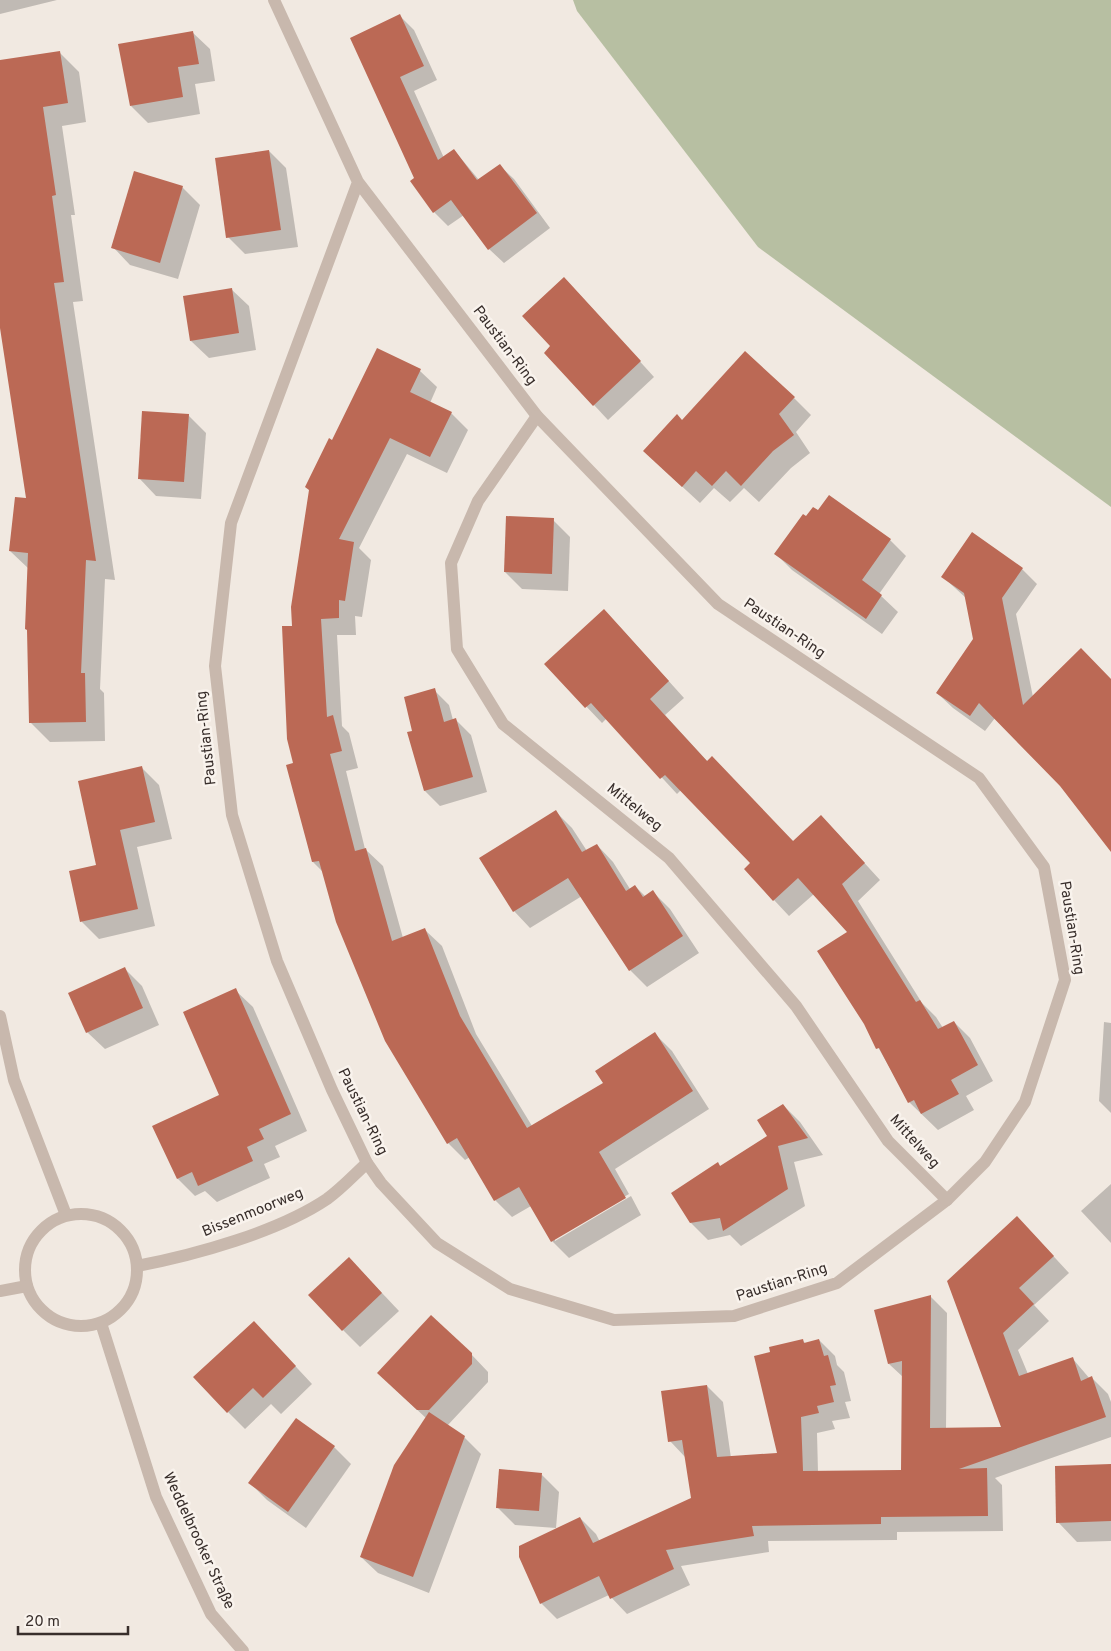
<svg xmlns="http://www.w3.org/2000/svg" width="1111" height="1651" viewBox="0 0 1111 1651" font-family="Overpass,sans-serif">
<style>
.green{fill:#b7bfa2}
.shadow{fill:#0003}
.building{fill:#bb6955}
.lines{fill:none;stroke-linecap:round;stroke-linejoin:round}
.minor{stroke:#c8b8ad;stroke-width:12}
.labels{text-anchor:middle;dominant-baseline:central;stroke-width:5;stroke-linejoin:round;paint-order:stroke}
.street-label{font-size:15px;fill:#382e2b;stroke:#f9f3ed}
</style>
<rect width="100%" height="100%" fill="#f1e9e1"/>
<!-- green -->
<path class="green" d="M 573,0 L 1111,0 L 1111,507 L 758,247 L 577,11 Z"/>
<!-- shadow -->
<g class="shadow">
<path d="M 0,0 L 57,0 L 0,14 Z"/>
<path d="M 400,16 L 414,30 L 437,80 L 414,91 L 444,158 L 454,150 L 479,180 L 499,165 L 514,179 L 550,228 L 504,263 L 489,249 L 464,215 L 448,226 L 434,212 L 416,178 L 351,38 Z"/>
<path d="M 192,32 L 210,49 L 215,81 L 195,84 L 200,114 L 148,123 L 131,106 Z"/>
<path d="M 60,53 L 79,72 L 86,122 L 62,126 L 75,215 L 71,215 L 83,301 L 73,302 L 115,580 L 105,579 L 100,689 L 104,693 L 105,741 L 50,742 L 30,722 L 29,569 L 10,551 L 27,500 L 0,293 L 0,62 Z"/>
<path d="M 269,151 L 286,168 L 298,247 L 245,254 L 228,237 Z"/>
<path d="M 182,187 L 200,205 L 178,279 L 130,265 L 113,247 Z"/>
<path d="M 231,289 L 249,306 L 256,350 L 209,358 L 191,341 Z"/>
<path d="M 578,293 L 654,377 L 608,420 L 594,405 L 552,346 Z"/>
<path d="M 377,350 L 420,371 L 437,387 L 430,403 L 451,413 L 468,430 L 447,473 L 407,454 L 359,548 L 371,560 L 362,617 L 355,616 L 356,635 L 337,635 L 342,726 L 349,733 L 358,768 L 346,771 L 365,849 L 383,866 L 403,938 L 425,930 L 442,946 L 476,1034 L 532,1126 L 604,1084 L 655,1034 L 672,1051 L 709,1109 L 615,1169 L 629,1194 L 555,1238 L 555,1241 L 631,1196 L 641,1215 L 569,1258 L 552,1241 L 531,1206 L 512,1217 L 495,1200 L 470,1157 L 465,1160 L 448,1143 L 386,1040 L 324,873 L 313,862 L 295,764 L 294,627 L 333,441 Z"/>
<path d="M 794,398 L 811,415 L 796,432 L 810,453 L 791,468 L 759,502 L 744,488 L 730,502 L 714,488 L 700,503 L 662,468 Z"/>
<path d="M 188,415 L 206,433 L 201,499 L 156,496 L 139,478 Z"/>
<path d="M 553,520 L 570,537 L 568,591 L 522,589 L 505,572 Z"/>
<path d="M 890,540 L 906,556 L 879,594 L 898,612 L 882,634 L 792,570 L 776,554 Z"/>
<path d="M 1022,569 L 1037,584 L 1016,614 L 1033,697 L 1111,680 L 1111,850 L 1061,785 L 995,718 L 985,731 L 953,708 L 937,693 L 974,640 L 966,598 L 943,577 Z"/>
<path d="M 620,627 L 684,698 L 665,715 L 708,762 L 794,842 L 837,833 L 880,880 L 858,901 L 922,1003 L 936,1017 L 943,1028 L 954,1022 L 970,1038 L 993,1081 L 966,1096 L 974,1110 L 938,1130 L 909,1102 L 865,1024 L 849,933 L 814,894 L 789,916 L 774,900 L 752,863 L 681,790 L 677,794 L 607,718 L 602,723 L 546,664 Z"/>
<path d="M 434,690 L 449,705 L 453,720 L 456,720 L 471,735 L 487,792 L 440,806 L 425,791 L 414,731 Z"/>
<path d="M 142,768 L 159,785 L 172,839 L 137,847 L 155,926 L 99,939 L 82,922 L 97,866 Z"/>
<path d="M 555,811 L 572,828 L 587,851 L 597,845 L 613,862 L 630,889 L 635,886 L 646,897 L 653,892 L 670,909 L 699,953 L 647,987 L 630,970 L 582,896 L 530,928 L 514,911 Z"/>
<path d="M 125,969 L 142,986 L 159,1025 L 105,1049 L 87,1032 Z"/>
<path d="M 235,990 L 253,1007 L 307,1131 L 275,1146 L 280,1157 L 264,1164 L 270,1178 L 217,1202 L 205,1191 L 195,1196 L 178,1179 L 154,1127 L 221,1096 Z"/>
<path d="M 1104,1022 L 1111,1023 L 1111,1113 L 1099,1101 Z"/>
<path d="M 783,1105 L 800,1122 L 823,1155 L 794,1162 L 805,1206 L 741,1246 L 730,1235 L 708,1240 L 691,1223 L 718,1164 L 721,1167 L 769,1137 Z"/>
<path d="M 1111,1184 L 1111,1243 L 1081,1211 Z"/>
<path d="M 1033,1234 L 1069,1273 L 1034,1305 L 1049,1321 L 1018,1350 L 1028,1374 L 1073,1359 L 1090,1379 L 1092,1378 L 1108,1394 L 1111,1402 L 1111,1437 L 995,1478 L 1002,1485 L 1003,1531 L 897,1532 L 897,1540 L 768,1541 L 769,1552 L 681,1566 L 690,1585 L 627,1614 L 609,1595 L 557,1619 L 541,1603 L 580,1518 L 596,1534 L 600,1542 L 692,1499 L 686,1458 L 670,1441 L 707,1386 L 723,1402 L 731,1458 L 779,1454 L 772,1353 L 802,1340 L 806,1344 L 819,1340 L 835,1356 L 837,1365 L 844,1372 L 851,1401 L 845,1402 L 850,1418 L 832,1421 L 835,1429 L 817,1433 L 818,1472 L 902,1471 L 903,1377 L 889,1364 L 931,1297 L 947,1313 L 946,1429 L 1003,1429 L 948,1282 Z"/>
<path d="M 349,1258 L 399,1311 L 360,1347 L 343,1330 Z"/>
<path d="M 271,1340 L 312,1384 L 281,1414 L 271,1404 L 245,1429 L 228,1412 Z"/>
<path d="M 471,1354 L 488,1372 L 488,1382 L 447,1426 L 464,1437 L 481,1454 L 429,1593 L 378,1573 L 361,1557 L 427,1419 L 396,1390 Z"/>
<path d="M 334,1447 L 351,1464 L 306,1528 L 267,1500 L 250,1483 Z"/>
<path d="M 1111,1466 L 1111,1541 L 1077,1542 L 1058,1522 Z"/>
<path d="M 542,1475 L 559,1492 L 556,1528 L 515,1525 L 497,1507 Z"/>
</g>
<!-- building -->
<g class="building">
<path d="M 400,14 L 424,66 L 400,77 L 438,160 L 454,149 L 477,180 L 500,164 L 537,213 L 488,250 L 451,200 L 433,213 L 410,181 L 414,178 L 350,38 Z"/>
<path d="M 193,31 L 199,64 L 178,67 L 183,97 L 130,106 L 118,44 Z"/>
<path d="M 60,51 L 68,103 L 43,107 L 56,195 L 52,196 L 64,282 L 54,283 L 96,561 L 86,560 L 81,673 L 85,673 L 86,722 L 29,723 L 27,630 L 25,629 L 28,553 L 9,551 L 15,497 L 26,498 L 0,328 L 0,60 Z"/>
<path d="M 269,150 L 281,230 L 226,238 L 215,158 Z"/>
<path d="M 134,171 L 183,186 L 160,263 L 111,248 Z"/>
<path d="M 564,277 L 641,361 L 593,406 L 544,353 L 550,346 L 522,316 Z"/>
<path d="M 232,288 L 239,333 L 190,341 L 183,296 Z"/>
<path d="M 377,348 L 421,369 L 410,392 L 452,412 L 430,457 L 390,438 L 339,539 L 354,542 L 345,601 L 339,600 L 339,618 L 321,619 L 327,717 L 333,715 L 342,751 L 330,754 L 355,851 L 366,848 L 392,941 L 425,928 L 460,1016 L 527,1128 L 603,1083 L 595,1071 L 655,1032 L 693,1091 L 599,1152 L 626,1198 L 551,1242 L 519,1187 L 494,1201 L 457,1138 L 447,1144 L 385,1041 L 336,922 L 319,861 L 312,862 L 286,765 L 293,763 L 287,739 L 282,626 L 292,626 L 291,607 L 309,490 L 305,487 L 329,438 L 332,440 Z"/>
<path d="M 745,351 L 795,397 L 779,414 L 794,435 L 773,451 L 741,486 L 726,471 L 712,486 L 696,471 L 682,487 L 643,451 L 677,414 L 682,420 Z"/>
<path d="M 142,411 L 189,414 L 184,482 L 138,479 Z"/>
<path d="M 829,495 L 891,539 L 862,580 L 882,595 L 866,619 L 774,554 L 803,514 L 806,516 L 813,507 L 818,510 Z"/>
<path d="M 506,516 L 554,518 L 552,574 L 504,572 Z"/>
<path d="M 972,532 L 1023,568 L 1002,598 L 1023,705 L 1081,648 L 1111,679 L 1111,852 L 1060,786 L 979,703 L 970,716 L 936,693 L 973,639 L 964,593 L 941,577 Z"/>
<path d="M 604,609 L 669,681 L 650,699 L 707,761 L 712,756 L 793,841 L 821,815 L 865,863 L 842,884 L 916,1002 L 920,1000 L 938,1029 L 954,1021 L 978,1065 L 951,1080 L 959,1094 L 921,1114 L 914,1100 L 908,1103 L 879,1048 L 876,1049 L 864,1024 L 817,951 L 847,932 L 798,878 L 773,901 L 744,869 L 750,863 L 665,775 L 660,779 L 591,703 L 585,708 L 544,664 Z"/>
<path d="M 435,688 L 444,722 L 456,718 L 473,777 L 424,791 L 407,732 L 412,731 L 404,697 Z"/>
<path d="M 142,766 L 155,822 L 120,830 L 138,909 L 80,922 L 69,871 L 96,865 L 78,781 Z"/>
<path d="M 556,810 L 582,852 L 597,844 L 626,891 L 635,885 L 643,897 L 653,890 L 683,936 L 629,971 L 568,878 L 513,912 L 479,858 Z"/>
<path d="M 125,967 L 143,1008 L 86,1033 L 68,993 Z"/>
<path d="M 236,988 L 291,1114 L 259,1129 L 264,1139 L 247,1147 L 253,1161 L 198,1186 L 192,1172 L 177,1179 L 152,1126 L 219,1095 L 183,1012 Z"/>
<path d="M 783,1104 L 808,1138 L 778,1146 L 788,1189 L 723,1231 L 720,1218 L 690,1223 L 671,1193 L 718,1162 L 720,1166 L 767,1136 L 757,1120 Z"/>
<path d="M 1017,1216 L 1054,1256 L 1019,1288 L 1034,1304 L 1003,1333 L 1019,1376 L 1073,1357 L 1081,1381 L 1092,1376 L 1106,1417 L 959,1469 L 987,1468 L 988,1516 L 881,1517 L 881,1524 L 752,1526 L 754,1536 L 666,1550 L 674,1569 L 610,1599 L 599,1576 L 540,1604 L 519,1557 L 519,1546 L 580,1517 L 593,1543 L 691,1498 L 682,1440 L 668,1442 L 661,1391 L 707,1385 L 717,1457 L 777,1453 L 754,1356 L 770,1352 L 769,1347 L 803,1339 L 804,1343 L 819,1339 L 824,1356 L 828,1355 L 836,1385 L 830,1386 L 834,1402 L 817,1406 L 819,1413 L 801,1417 L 803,1471 L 901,1470 L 902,1361 L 888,1364 L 874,1310 L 931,1295 L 930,1428 L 1001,1427 L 947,1281 Z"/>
<path d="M 349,1257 L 382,1293 L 342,1331 L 308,1295 Z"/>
<path d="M 431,1315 L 472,1353 L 472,1364 L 429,1410 L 417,1410 L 377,1373 Z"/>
<path d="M 254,1321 L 296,1366 L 263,1398 L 253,1388 L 227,1413 L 193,1377 Z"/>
<path d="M 429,1412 L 465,1436 L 413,1577 L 360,1557 L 394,1465 Z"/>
<path d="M 296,1418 L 335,1446 L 288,1512 L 248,1483 Z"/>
<path d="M 1111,1464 L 1111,1521 L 1056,1523 L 1055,1466 Z"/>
<path d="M 499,1469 L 542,1473 L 539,1511 L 496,1508 Z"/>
</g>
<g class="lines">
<!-- minor -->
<g class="minor">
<path d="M 274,0 L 358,182 L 537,416 L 718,604 L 979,778 L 1044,867 L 1065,980 L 1025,1102 L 985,1162 L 947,1200 L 837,1283 L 734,1316 L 614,1320 L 510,1289 L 437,1243 L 381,1183 L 367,1163 L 332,1090 L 277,961 L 232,815 L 215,666 L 231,523 L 358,182"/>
<path d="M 537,416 L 478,501 L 451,563 L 457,649 L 503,724 L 669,858 L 796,1006 L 888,1141 L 947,1200"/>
<path d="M 0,1016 L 14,1080 L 66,1215"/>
<circle cx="81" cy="1270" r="56"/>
<path d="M 137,1266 C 195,1255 278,1232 327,1199 C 341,1189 354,1175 367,1163"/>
<path d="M 0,1291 L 27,1286"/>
<path d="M 101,1323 L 156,1497 L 211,1614 L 243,1651"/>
</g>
</g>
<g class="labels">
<!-- street labels -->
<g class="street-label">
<text transform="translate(504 346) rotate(53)">Paustian-Ring</text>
<text transform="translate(784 629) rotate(34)">Paustian-Ring</text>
<text transform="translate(207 738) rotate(-96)">Paustian-Ring</text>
<text transform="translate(634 808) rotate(39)">Mittelweg</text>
<text transform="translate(1071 928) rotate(81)">Paustian-Ring</text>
<text transform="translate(362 1112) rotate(64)">Paustian-Ring</text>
<text transform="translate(914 1142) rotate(48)">Mittelweg</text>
<text transform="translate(253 1213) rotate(-22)">Bissenmoorweg</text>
<text transform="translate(782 1283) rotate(-18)">Paustian-Ring</text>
<text transform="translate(198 1541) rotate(65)">Weddelbrooker Straße</text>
</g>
</g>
<!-- scale -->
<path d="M18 1626v8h110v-8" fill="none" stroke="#382e2b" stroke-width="2.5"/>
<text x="25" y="1626" font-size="15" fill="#382e2b" stroke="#f9f3ed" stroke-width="4" paint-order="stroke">20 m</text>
</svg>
